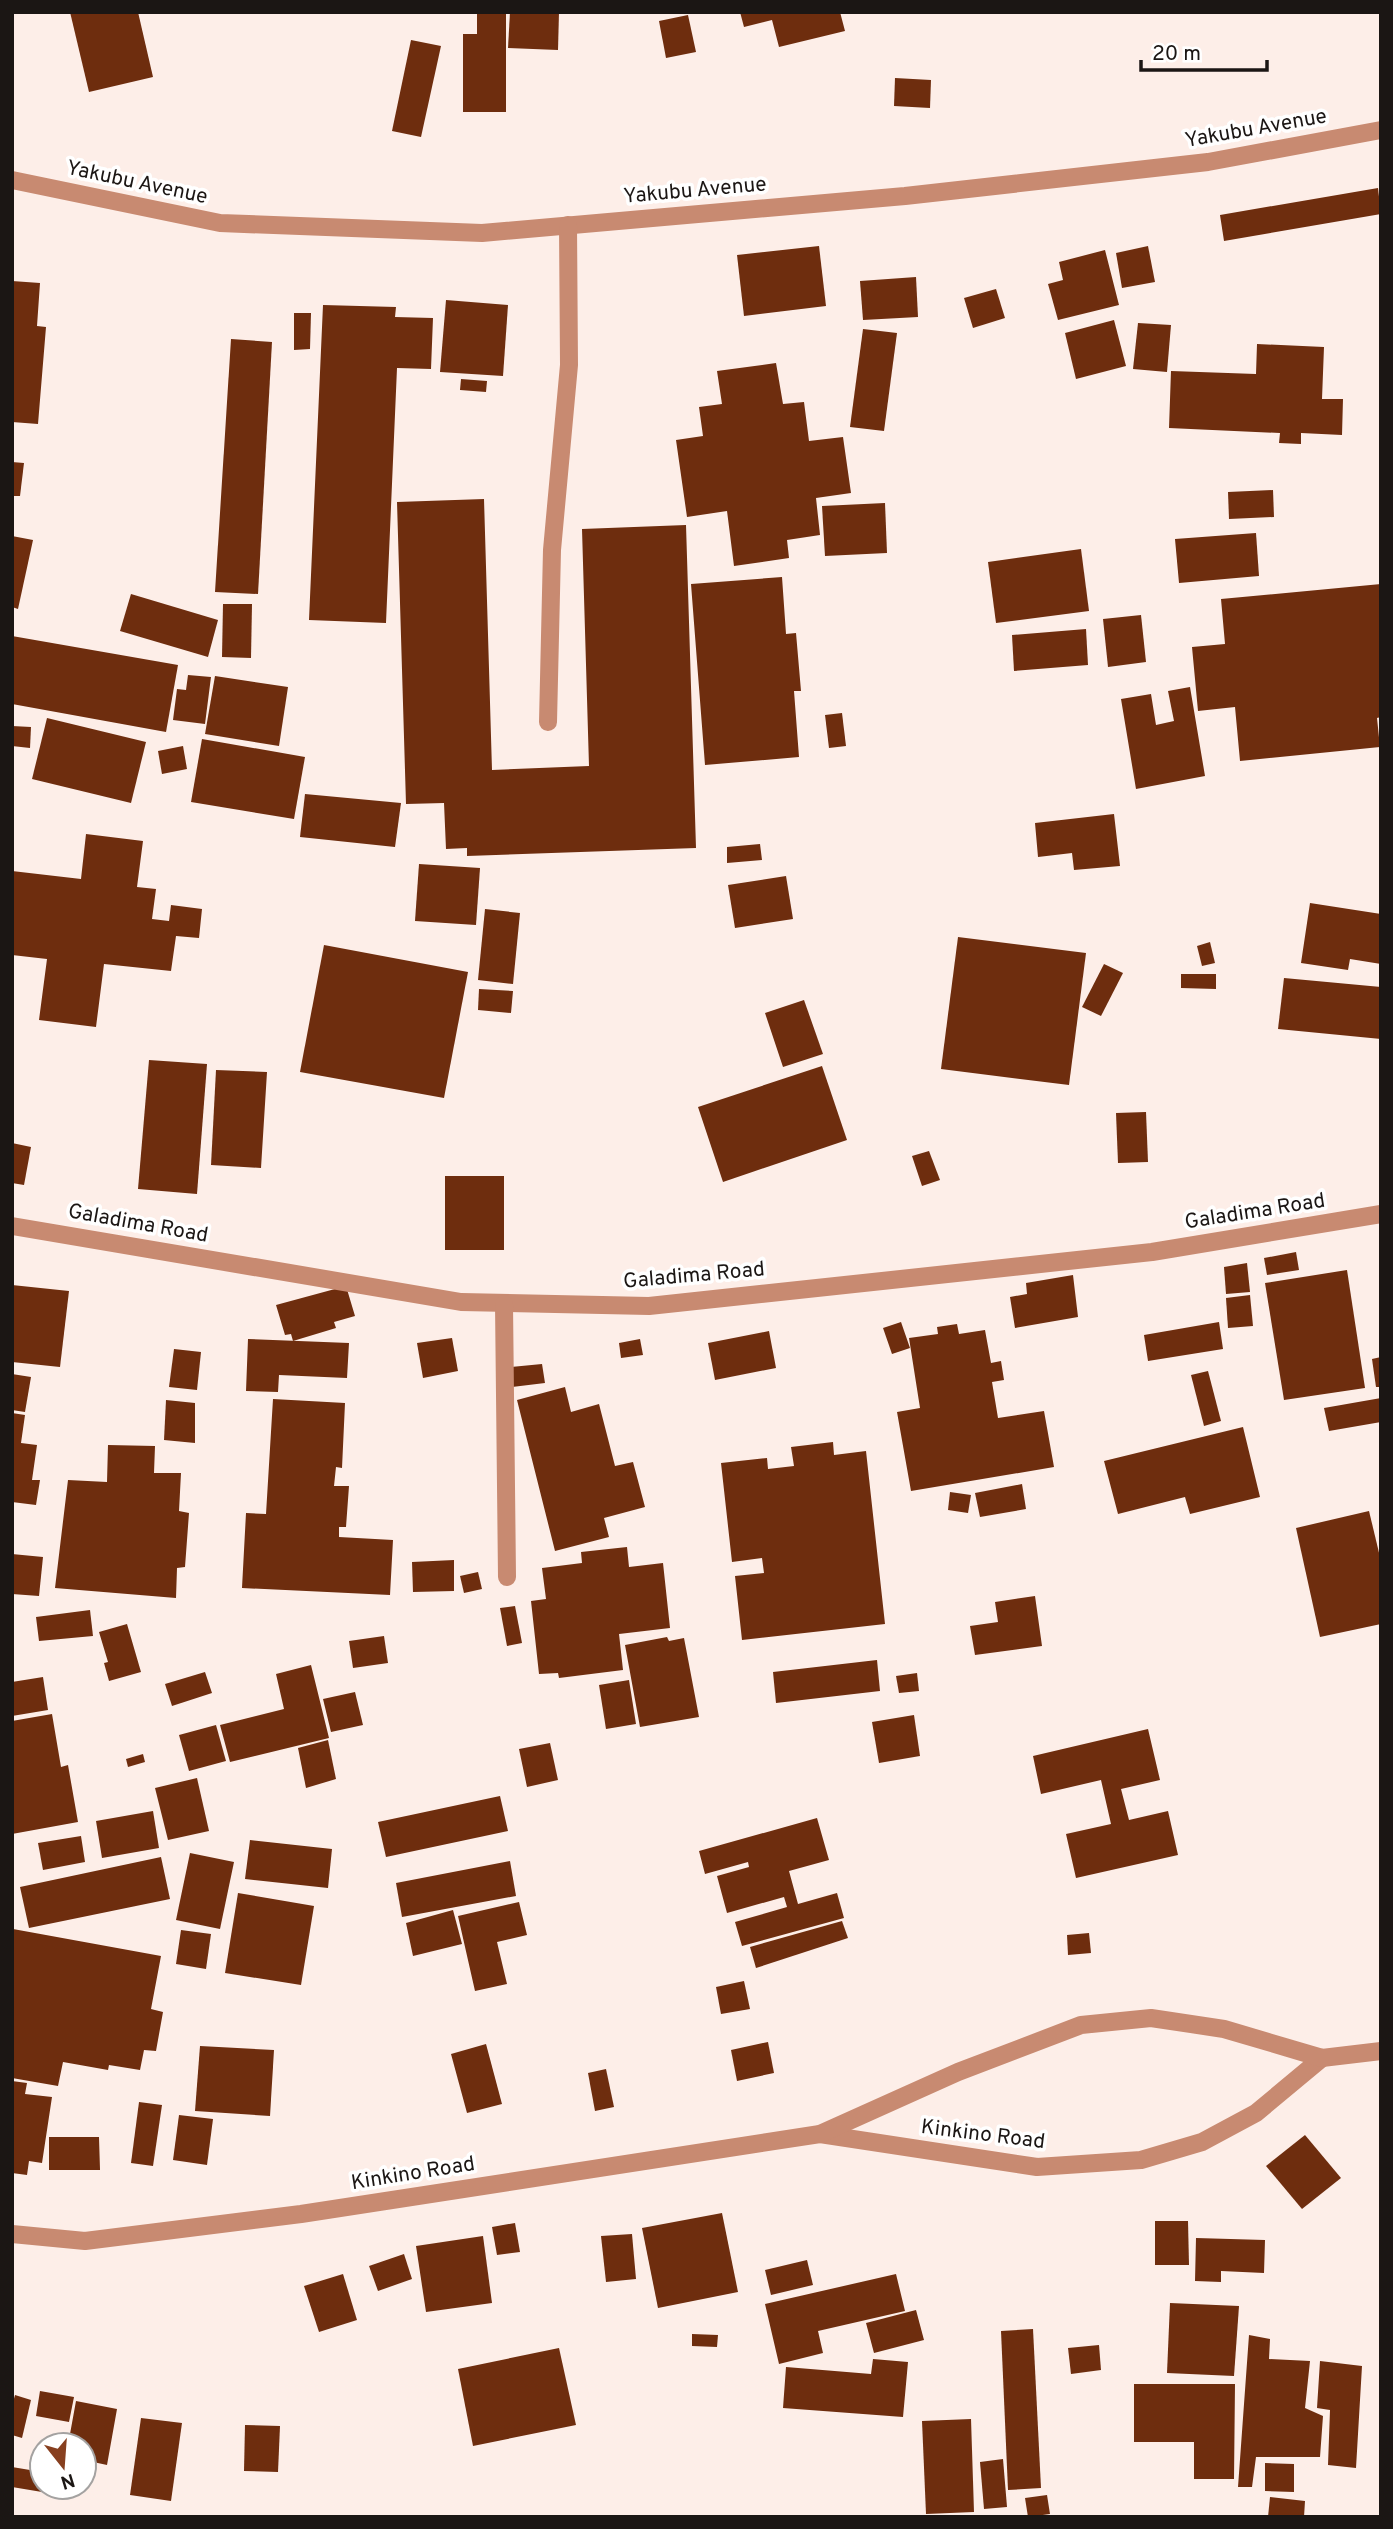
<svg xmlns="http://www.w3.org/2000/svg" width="1393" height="2529" viewBox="0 0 1393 2529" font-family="Overpass,sans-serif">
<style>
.building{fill:#6e2d0e}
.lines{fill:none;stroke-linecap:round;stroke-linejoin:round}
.minor{stroke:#c88a71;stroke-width:18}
.labels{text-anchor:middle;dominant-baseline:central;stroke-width:7;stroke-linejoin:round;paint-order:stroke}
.street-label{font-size:21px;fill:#1b1614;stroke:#fff}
</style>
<rect width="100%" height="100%" fill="#fdeee8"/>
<!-- building -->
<g class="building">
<path d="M 70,12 L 138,12 L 153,77 L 89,92 Z"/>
<path d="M 477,12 L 506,12 L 506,112 L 463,112 L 463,34 L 477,34 Z"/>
<path d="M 510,12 L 559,12 L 558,50 L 508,48 Z"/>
<path d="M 740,12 L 840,12 L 845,31 L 779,47 L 772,20 L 744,27 Z"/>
<path d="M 688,15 L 696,52 L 666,58 L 659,21 Z"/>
<path d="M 411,40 L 441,46 L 421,137 L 392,131 Z"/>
<path d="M 895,78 L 931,80 L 930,108 L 894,106 Z"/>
<path d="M 1378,188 L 1381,214 L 1224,241 L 1220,215 Z"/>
<path d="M 819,246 L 826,306 L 744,316 L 737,255 Z"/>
<path d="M 1148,246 L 1155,282 L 1122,288 L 1116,253 Z"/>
<path d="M 1105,250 L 1119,305 L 1058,320 L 1048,284 L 1063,280 L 1059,262 Z"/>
<path d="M 916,277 L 918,317 L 863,320 L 860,281 Z"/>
<path d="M 12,281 L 40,283 L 37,326 L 46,327 L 38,424 L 12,422 Z"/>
<path d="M 996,289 L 1005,318 L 973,328 L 964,298 Z"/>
<path d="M 446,300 L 508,305 L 503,376 L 440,372 Z"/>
<path d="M 323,305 L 396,307 L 395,317 L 433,318 L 431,369 L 397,368 L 386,623 L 309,620 Z"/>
<path d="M 294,313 L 311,313 L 310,349 L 294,350 Z"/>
<path d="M 1114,320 L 1126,366 L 1076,379 L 1065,333 Z"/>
<path d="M 1138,323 L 1171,325 L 1167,372 L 1133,369 Z"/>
<path d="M 863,329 L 897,333 L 884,431 L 850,427 Z"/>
<path d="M 231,339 L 272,342 L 258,594 L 215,592 Z"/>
<path d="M 1257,344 L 1324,347 L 1322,399 L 1343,399 L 1342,435 L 1301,433 L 1301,444 L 1279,443 L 1280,433 L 1169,428 L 1171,371 L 1256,374 Z"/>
<path d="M 776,363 L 783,404 L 804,402 L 809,441 L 843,437 L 851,493 L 816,498 L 820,535 L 787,540 L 789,558 L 734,566 L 727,511 L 687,517 L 676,440 L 703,436 L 699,407 L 722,404 L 717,371 Z"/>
<path d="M 461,379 L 487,381 L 486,392 L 460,390 Z"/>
<path d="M 12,462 L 24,463 L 20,496 L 12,496 Z"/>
<path d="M 1273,490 L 1274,517 L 1229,519 L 1228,492 Z"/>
<path d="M 484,499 L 492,770 L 589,766 L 582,529 L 686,525 L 696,848 L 467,856 L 467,848 L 446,849 L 444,803 L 406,804 L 397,502 Z"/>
<path d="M 885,503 L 887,553 L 825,556 L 822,506 Z"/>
<path d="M 1256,533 L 1259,576 L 1179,583 L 1175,539 Z"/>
<path d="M 12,536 L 33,540 L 18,609 L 12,607 Z"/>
<path d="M 1081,549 L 1089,611 L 996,623 L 988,562 Z"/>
<path d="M 782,577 L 786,634 L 796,633 L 801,691 L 794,691 L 799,757 L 705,765 L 691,584 Z"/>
<path d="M 1381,584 L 1381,717 L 1377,718 L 1380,747 L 1240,761 L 1235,707 L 1198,711 L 1192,647 L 1225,644 L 1221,599 Z"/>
<path d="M 131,594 L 218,620 L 208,657 L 120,631 Z"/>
<path d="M 223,604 L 252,604 L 251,658 L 222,657 Z"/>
<path d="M 1141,615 L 1146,662 L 1108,667 L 1103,619 Z"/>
<path d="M 1086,629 L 1088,665 L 1014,671 L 1012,635 Z"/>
<path d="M 12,636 L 178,665 L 166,732 L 12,704 Z"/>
<path d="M 188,675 L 211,677 L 205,724 L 173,720 L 177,689 L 186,690 Z"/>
<path d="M 215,676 L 288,687 L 279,746 L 205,734 Z"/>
<path d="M 1190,687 L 1205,776 L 1136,789 L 1121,699 L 1151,694 L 1156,725 L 1174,721 L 1168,691 Z"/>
<path d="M 842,713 L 846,746 L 829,748 L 825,715 Z"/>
<path d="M 47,718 L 146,742 L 131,803 L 32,779 Z"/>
<path d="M 12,726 L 31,727 L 30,748 L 12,746 Z"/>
<path d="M 202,739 L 305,757 L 294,819 L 191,802 Z"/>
<path d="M 183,746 L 187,769 L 162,774 L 158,751 Z"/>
<path d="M 305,794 L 401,803 L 395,847 L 300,837 Z"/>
<path d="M 1114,814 L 1120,866 L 1074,870 L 1072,853 L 1038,857 L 1035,823 Z"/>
<path d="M 86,834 L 143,841 L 137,887 L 156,889 L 152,919 L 169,921 L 171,905 L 202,909 L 199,938 L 176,936 L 171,971 L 104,964 L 96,1027 L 39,1020 L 47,959 L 12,955 L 12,871 L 81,879 Z"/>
<path d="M 760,844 L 762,860 L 727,863 L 727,847 Z"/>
<path d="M 419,864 L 480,868 L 476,925 L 415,921 Z"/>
<path d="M 786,876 L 793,919 L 735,928 L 728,885 Z"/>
<path d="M 1310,903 L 1381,914 L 1381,964 L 1350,959 L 1348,970 L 1301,963 Z"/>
<path d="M 485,909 L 520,913 L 513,984 L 478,980 Z"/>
<path d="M 958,937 L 1086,953 L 1069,1085 L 941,1069 Z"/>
<path d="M 1210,942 L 1215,963 L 1202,966 L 1197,946 Z"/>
<path d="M 324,945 L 468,972 L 444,1098 L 300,1072 Z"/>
<path d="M 1104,964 L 1123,973 L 1101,1016 L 1082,1007 Z"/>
<path d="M 1181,974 L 1216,974 L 1216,989 L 1181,988 Z"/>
<path d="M 1284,978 L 1381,987 L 1381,1039 L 1278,1029 Z"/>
<path d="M 479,989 L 513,991 L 511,1013 L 478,1010 Z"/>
<path d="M 804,1000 L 823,1054 L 783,1067 L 765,1013 Z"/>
<path d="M 149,1060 L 207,1064 L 197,1194 L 138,1189 Z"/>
<path d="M 822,1066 L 847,1140 L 723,1182 L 698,1107 Z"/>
<path d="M 216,1070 L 267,1072 L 261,1168 L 211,1165 Z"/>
<path d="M 1146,1112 L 1148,1162 L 1118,1163 L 1116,1113 Z"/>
<path d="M 12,1143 L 31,1147 L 24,1185 L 12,1183 Z"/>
<path d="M 929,1151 L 940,1180 L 922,1186 L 912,1156 Z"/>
<rect x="445" y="1176" width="59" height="74"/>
<path d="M 1296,1252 L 1299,1270 L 1267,1275 L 1264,1258 Z"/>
<path d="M 1247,1263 L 1250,1292 L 1226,1294 L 1224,1267 Z"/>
<path d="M 1347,1270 L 1365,1388 L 1284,1400 L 1265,1283 Z"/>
<path d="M 1073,1275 L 1078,1317 L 1015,1328 L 1010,1297 L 1027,1294 L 1026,1283 Z"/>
<path d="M 12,1285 L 69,1291 L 60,1367 L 12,1362 Z"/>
<path d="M 346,1286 L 355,1316 L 334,1322 L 336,1328 L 293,1341 L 291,1334 L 285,1335 L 276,1305 Z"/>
<path d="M 1250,1295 L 1253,1326 L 1228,1328 L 1226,1298 Z"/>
<path d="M 901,1322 L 910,1348 L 892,1354 L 883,1328 Z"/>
<path d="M 1219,1322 L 1223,1349 L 1148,1361 L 1144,1335 Z"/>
<path d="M 957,1324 L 959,1334 L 985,1330 L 991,1363 L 1001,1361 L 1004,1380 L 992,1382 L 998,1418 L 1044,1411 L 1054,1467 L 911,1491 L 897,1412 L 920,1408 L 909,1338 L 938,1334 L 937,1327 Z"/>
<path d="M 769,1331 L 776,1368 L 715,1380 L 708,1343 Z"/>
<path d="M 452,1338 L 458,1371 L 423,1378 L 417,1343 Z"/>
<path d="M 248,1339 L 349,1343 L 347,1378 L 279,1375 L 278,1392 L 246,1391 Z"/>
<path d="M 640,1339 L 643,1355 L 621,1358 L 619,1343 Z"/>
<path d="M 174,1349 L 201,1352 L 197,1390 L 169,1387 Z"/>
<path d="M 1381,1357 L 1381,1387 L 1376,1387 L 1372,1359 Z"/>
<path d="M 542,1364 L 545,1383 L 512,1387 L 511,1367 Z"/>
<path d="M 1208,1371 L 1221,1421 L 1204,1426 L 1191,1375 Z"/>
<path d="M 12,1374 L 31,1377 L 25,1412 L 12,1410 Z"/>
<path d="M 565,1387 L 571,1412 L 599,1404 L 615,1466 L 633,1462 L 645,1507 L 604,1518 L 609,1537 L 555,1551 L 517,1400 Z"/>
<path d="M 1381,1398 L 1381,1422 L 1329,1431 L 1324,1408 Z"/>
<path d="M 273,1399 L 345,1403 L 342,1468 L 336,1467 L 334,1486 L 349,1486 L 346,1527 L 339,1527 L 339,1537 L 393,1540 L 390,1595 L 242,1588 L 246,1513 L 266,1514 Z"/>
<path d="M 166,1400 L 195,1403 L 195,1443 L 164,1440 Z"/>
<path d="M 12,1413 L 25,1415 L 21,1443 L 37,1445 L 32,1480 L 40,1480 L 36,1505 L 12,1502 Z"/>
<path d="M 1243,1427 L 1260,1497 L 1190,1514 L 1185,1497 L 1118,1514 L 1104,1461 Z"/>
<path d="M 833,1442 L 834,1455 L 866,1451 L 885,1624 L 742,1640 L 735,1576 L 764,1573 L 762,1558 L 732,1562 L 721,1463 L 767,1458 L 768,1469 L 794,1466 L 791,1447 Z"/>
<path d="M 108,1445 L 155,1446 L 154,1473 L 181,1473 L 179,1511 L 189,1513 L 185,1567 L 177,1568 L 176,1598 L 55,1588 L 68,1480 L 107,1482 Z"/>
<path d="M 1022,1484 L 1026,1509 L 980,1517 L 975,1493 Z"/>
<path d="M 950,1492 L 971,1495 L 968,1513 L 948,1510 Z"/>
<path d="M 1369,1511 L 1381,1561 L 1381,1624 L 1320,1637 L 1296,1528 Z"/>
<path d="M 627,1547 L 629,1567 L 663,1563 L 670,1628 L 619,1634 L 623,1670 L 559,1678 L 558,1673 L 539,1674 L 531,1601 L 546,1599 L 542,1568 L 582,1563 L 581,1552 Z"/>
<path d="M 12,1554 L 43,1557 L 39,1596 L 12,1594 Z"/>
<path d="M 454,1560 L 454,1591 L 413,1592 L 412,1562 Z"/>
<path d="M 478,1572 L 482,1589 L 464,1593 L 460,1576 Z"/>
<path d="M 1035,1596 L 1042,1646 L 975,1655 L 970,1626 L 998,1622 L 995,1602 Z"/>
<path d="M 515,1606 L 522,1643 L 507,1646 L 500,1608 Z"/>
<path d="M 90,1610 L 93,1636 L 39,1641 L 36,1617 Z"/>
<path d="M 127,1624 L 141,1672 L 109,1681 L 104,1663 L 108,1662 L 99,1632 Z"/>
<path d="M 384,1636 L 388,1663 L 353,1668 L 349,1641 Z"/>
<path d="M 667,1637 L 669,1641 L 684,1638 L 699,1717 L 640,1727 L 625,1645 Z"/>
<path d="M 877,1660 L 880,1691 L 776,1703 L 773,1672 Z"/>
<path d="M 311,1665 L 329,1738 L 230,1762 L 220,1725 L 284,1709 L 276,1674 Z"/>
<path d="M 205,1672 L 212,1693 L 172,1706 L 165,1684 Z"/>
<path d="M 917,1673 L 919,1691 L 899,1693 L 896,1676 Z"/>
<path d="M 43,1677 L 48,1710 L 12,1716 L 12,1682 Z"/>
<path d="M 629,1680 L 636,1724 L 606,1729 L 599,1685 Z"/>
<path d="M 355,1692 L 363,1725 L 331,1732 L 323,1699 Z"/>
<path d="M 52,1714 L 61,1767 L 68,1765 L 78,1822 L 12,1834 L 12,1721 Z"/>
<path d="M 914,1715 L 920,1756 L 879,1763 L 872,1722 Z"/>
<path d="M 216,1725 L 226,1761 L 189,1771 L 179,1735 Z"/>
<path d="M 1148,1729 L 1160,1780 L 1121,1789 L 1129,1820 L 1168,1811 L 1178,1855 L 1076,1878 L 1066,1834 L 1111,1824 L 1101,1780 L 1041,1794 L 1033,1756 Z"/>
<path d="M 328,1740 L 336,1779 L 306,1788 L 298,1748 Z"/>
<path d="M 550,1743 L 558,1780 L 527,1787 L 519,1749 Z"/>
<path d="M 143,1754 L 145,1762 L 128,1767 L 126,1759 Z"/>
<path d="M 197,1778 L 209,1831 L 168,1840 L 155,1788 Z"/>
<path d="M 500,1796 L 508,1831 L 386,1857 L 378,1822 Z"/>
<path d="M 153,1811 L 159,1848 L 102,1858 L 96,1821 Z"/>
<path d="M 817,1818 L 829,1860 L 789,1871 L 798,1904 L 837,1893 L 844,1918 L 742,1946 L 735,1922 L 787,1907 L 784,1897 L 727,1913 L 717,1876 L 749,1867 L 748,1862 L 705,1874 L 699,1851 Z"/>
<path d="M 81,1836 L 85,1862 L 43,1870 L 38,1843 Z"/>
<path d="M 250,1840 L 332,1849 L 328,1888 L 245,1879 Z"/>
<path d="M 190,1853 L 234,1862 L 220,1929 L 176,1920 Z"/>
<path d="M 161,1857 L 170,1899 L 29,1928 L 20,1887 Z"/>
<path d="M 510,1861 L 516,1896 L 402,1917 L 396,1883 Z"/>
<path d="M 238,1893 L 314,1906 L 301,1985 L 225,1973 Z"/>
<path d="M 519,1902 L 527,1935 L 497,1942 L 507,1984 L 475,1991 L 458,1916 Z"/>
<path d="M 453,1910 L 462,1944 L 413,1956 L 406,1923 Z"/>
<path d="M 842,1921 L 848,1938 L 756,1968 L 750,1947 Z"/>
<path d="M 13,1929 L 161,1956 L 151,2009 L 163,2012 L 156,2051 L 144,2050 L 140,2070 L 109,2065 L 108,2070 L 63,2062 L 58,2086 L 12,2078 Z"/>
<path d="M 181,1930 L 211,1934 L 206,1969 L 176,1964 Z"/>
<path d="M 1089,1933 L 1091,1953 L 1068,1955 L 1067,1935 Z"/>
<path d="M 744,1981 L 750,2009 L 721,2014 L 716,1987 Z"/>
<path d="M 768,2042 L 774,2073 L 737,2081 L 731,2050 Z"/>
<path d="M 486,2044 L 502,2104 L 467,2113 L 451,2054 Z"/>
<path d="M 200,2046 L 274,2050 L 270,2116 L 195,2111 Z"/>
<path d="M 606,2069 L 614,2107 L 595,2111 L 588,2073 Z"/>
<path d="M 12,2081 L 27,2083 L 25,2094 L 52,2097 L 42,2163 L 29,2161 L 27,2175 L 12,2173 Z"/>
<path d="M 139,2102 L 162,2105 L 153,2166 L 131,2163 Z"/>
<path d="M 179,2115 L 213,2119 L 207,2165 L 173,2160 Z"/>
<path d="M 1305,2135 L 1341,2178 L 1302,2209 L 1266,2166 Z"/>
<path d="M 49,2137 L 99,2137 L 100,2170 L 49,2170 Z"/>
<path d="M 722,2213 L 738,2292 L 658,2308 L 642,2228 Z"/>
<path d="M 1155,2221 L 1188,2221 L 1189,2265 L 1155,2265 Z"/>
<path d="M 515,2223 L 520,2252 L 497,2255 L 492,2227 Z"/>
<path d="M 632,2234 L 636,2279 L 606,2282 L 601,2236 Z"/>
<path d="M 483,2236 L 492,2303 L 426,2312 L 416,2246 Z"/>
<path d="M 1196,2238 L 1265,2240 L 1264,2273 L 1221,2271 L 1221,2282 L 1195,2281 Z"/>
<path d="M 404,2254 L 412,2279 L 378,2291 L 369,2266 Z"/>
<path d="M 807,2260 L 813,2285 L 771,2295 L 765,2270 Z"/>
<path d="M 343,2274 L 357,2320 L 319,2332 L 304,2286 Z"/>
<path d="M 896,2274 L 905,2311 L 818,2331 L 823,2353 L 779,2364 L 765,2304 Z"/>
<path d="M 1170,2303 L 1239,2306 L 1234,2376 L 1167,2373 Z"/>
<path d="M 916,2310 L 924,2340 L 874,2353 L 866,2323 Z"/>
<path d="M 1033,2329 L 1041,2488 L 1008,2490 L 1001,2331 Z"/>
<path d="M 692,2334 L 718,2335 L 717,2347 L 692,2346 Z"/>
<path d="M 1249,2335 L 1270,2339 L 1269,2359 L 1310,2361 L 1305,2408 L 1323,2416 L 1320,2457 L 1256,2457 L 1252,2487 L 1238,2487 Z"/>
<path d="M 1099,2345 L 1101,2370 L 1071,2374 L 1068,2348 Z"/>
<path d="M 559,2348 L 576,2425 L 473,2446 L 458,2369 Z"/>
<path d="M 873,2359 L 908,2362 L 903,2417 L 783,2408 L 786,2367 L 871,2374 Z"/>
<path d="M 1320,2361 L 1362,2366 L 1356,2468 L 1328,2465 L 1330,2410 L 1317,2408 Z"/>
<path d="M 1134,2384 L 1235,2384 L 1234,2479 L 1194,2479 L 1194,2442 L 1134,2442 Z"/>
<path d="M 40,2391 L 74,2397 L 69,2422 L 36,2416 Z"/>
<path d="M 15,2395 L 31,2400 L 22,2438 L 12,2435 L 12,2406 Z"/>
<path d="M 76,2401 L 117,2409 L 107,2465 L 84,2460 L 84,2445 L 68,2445 Z"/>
<path d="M 141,2418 L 182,2423 L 171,2501 L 130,2495 Z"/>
<path d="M 971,2419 L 974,2512 L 926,2514 L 922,2421 Z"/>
<path d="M 245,2425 L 280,2426 L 278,2472 L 244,2471 Z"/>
<path d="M 1003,2459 L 1007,2507 L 984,2509 L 980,2462 Z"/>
<path d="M 1265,2463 L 1294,2464 L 1294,2492 L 1265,2491 Z"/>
<path d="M 12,2467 L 42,2472 L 42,2487 L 61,2487 L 60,2495 L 12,2487 Z"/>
<path d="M 1047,2495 L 1050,2514 L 1028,2517 L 1025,2498 Z"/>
<path d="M 1270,2497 L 1305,2501 L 1304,2517 L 1268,2517 Z"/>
</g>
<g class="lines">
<!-- minor -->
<g class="minor">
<path d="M 12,180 L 220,223 L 482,233 L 905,196 L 1208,162 L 1381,130"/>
<path d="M 548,722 L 552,550 L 569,365 L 568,225"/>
<path d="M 12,1226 L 461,1302 L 649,1306 L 1152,1252 L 1381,1214"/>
<path d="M 504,1304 L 507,1577"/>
<path d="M 820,2134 L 1037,2167 L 1141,2160 L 1202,2142 L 1256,2113 L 1322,2058"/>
<path d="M 12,2234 L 85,2241 L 301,2214 L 820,2134 L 958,2072 L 1081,2025 L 1151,2018 L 1224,2029 L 1322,2058 L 1381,2051"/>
</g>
</g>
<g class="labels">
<!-- street labels -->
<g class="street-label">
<text transform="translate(1256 129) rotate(-10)">Yakubu Avenue</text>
<text transform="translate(137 183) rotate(12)">Yakubu Avenue</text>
<text transform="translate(695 191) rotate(-5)">Yakubu Avenue</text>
<text transform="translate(1255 1212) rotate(-9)">Galadima Road</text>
<text transform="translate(138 1224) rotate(10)">Galadima Road</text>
<text transform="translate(694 1276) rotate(-5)">Galadima Road</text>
<text transform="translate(983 2135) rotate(7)">Kinkino Road</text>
<text transform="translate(413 2174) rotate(-9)">Kinkino Road</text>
</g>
</g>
<!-- border -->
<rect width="1393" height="2529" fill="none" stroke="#1b1614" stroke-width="28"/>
<!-- north arrow -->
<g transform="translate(63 2466) rotate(163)"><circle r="33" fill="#ffffff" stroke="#a4a2a1" stroke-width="2"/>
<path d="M0-5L12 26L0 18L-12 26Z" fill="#873f1f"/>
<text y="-10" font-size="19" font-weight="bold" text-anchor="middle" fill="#1b1614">N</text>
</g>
<!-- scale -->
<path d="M1141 60v10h126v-10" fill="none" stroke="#1b1614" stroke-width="3.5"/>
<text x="1152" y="60" font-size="21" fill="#1b1614" stroke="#ffffff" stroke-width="5" paint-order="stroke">20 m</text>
</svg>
